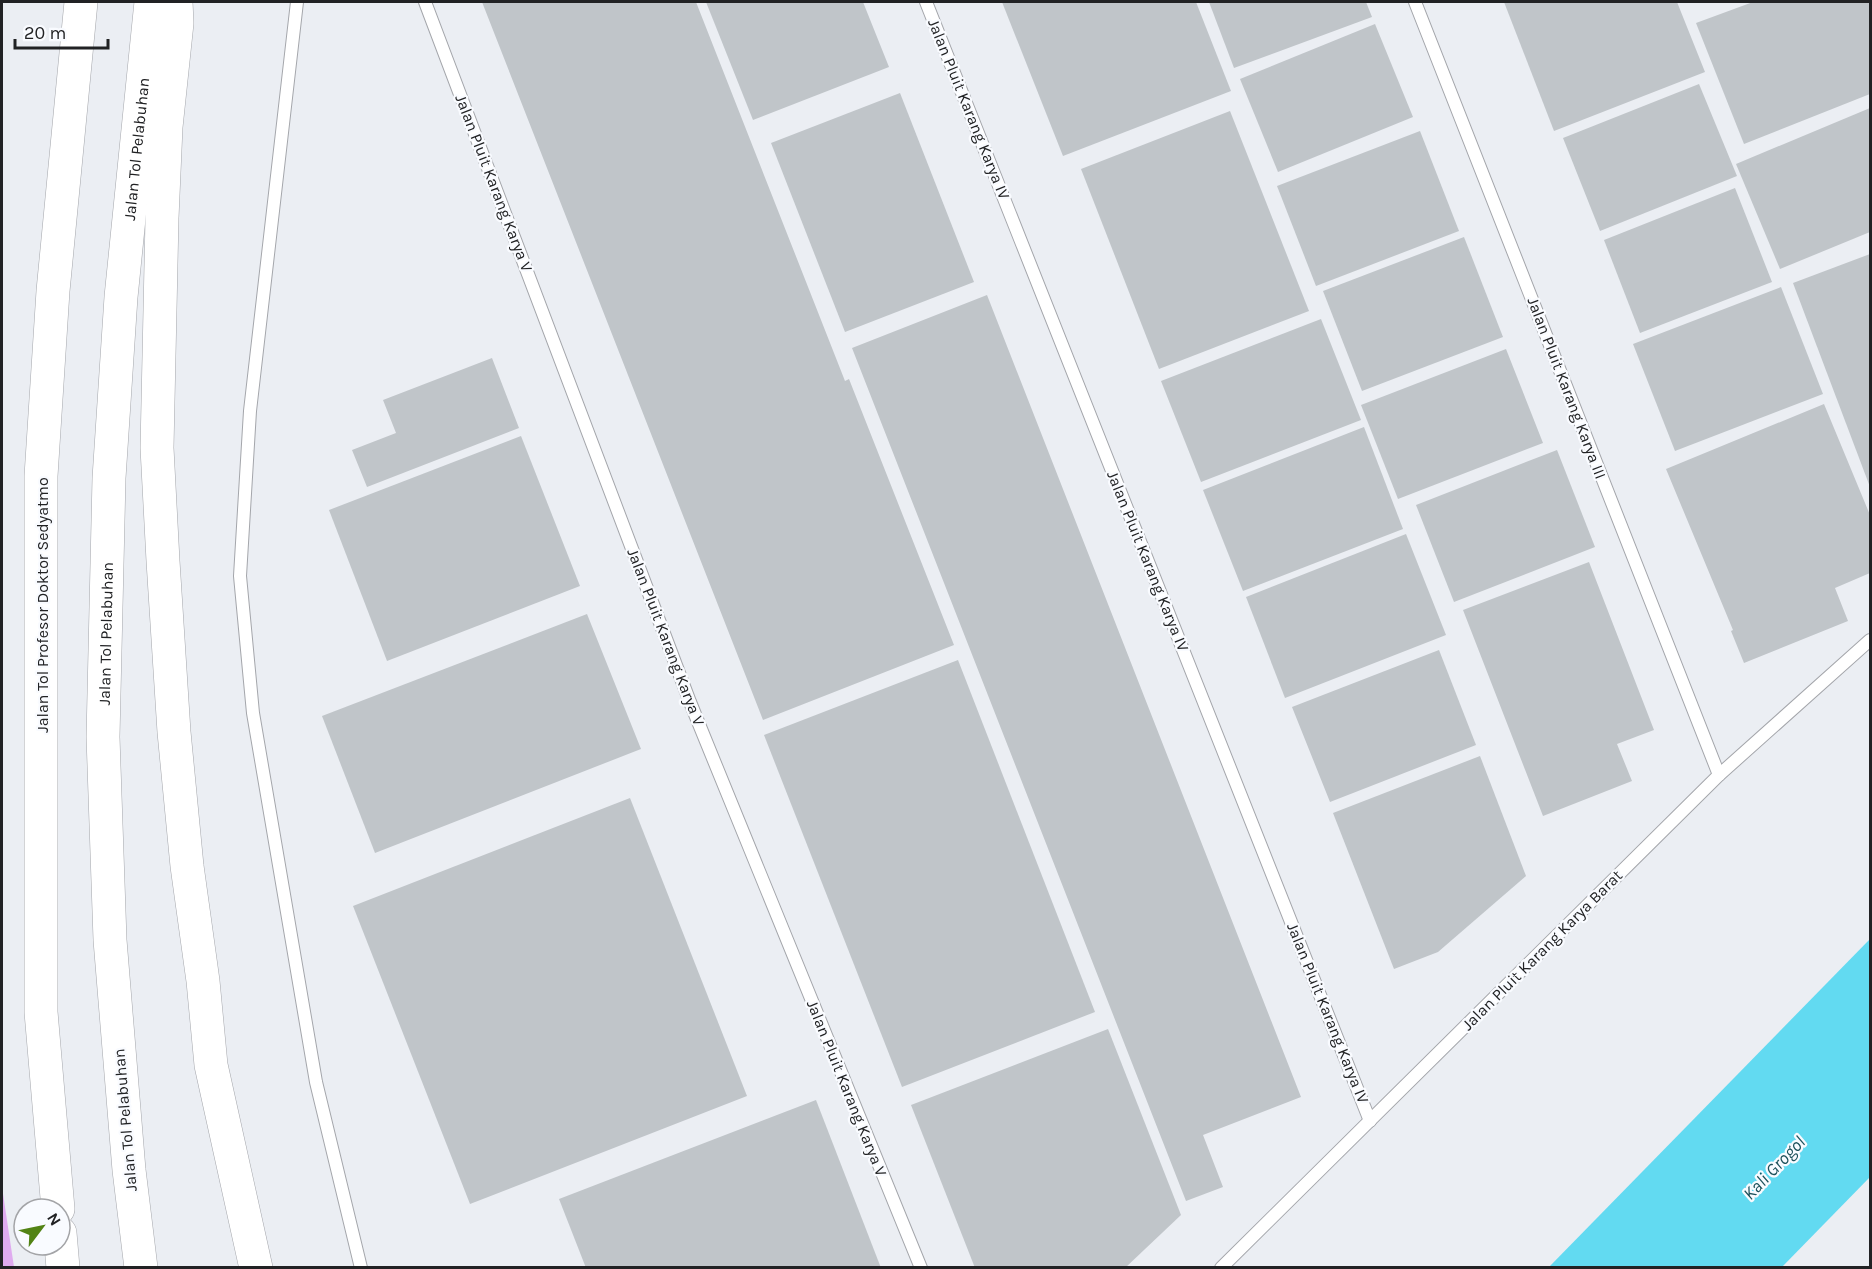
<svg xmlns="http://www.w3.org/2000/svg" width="1872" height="1269" viewBox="0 0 1872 1269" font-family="Karla,sans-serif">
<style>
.green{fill:#dfabef}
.water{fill:#62daf1}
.building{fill:#c0c5c9}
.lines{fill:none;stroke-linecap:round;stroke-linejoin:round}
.lane-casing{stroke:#a4a6ab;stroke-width:14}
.highway-casing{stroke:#a4a6ab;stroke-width:34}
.lane{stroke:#fff;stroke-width:12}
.highway{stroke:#fff;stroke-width:33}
.labels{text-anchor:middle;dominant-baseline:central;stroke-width:4.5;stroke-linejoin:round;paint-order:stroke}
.street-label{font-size:16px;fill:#212224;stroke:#f9fbff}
.water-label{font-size:18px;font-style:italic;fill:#1d515b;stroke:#f9fbff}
</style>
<rect width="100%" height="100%" fill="#ebeef3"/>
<!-- green -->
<path class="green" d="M 2,1187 L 14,1267 L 2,1267 Z"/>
<!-- water -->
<path class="water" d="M 1870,939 L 1870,1177 L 1782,1267 L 1549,1267 Z"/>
<!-- building -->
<g class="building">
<path d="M 482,2 L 696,2 L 845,381 L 849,379 L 954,645 L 763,720 Z"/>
<path d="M 706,2 L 863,2 L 889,67 L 753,120 Z"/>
<path d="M 1002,2 L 1196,2 L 1231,91 L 1063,156 Z"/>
<path d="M 1209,2 L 1366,2 L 1372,17 L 1234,68 Z"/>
<path d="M 1504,2 L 1677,2 L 1705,72 L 1554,131 Z"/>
<path d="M 1753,2 L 1870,2 L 1870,94 L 1744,144 L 1696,23 Z"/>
<path d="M 1375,24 L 1413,117 L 1278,172 L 1240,79 Z"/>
<path d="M 1699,84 L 1737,176 L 1600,231 L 1563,138 Z"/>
<path d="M 900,93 L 974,282 L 845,332 L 771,143 Z"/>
<path d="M 1870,108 L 1870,232 L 1780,269 L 1736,164 Z"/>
<path d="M 1230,111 L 1309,311 L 1159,369 L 1081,169 Z"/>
<path d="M 1420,131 L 1459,231 L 1316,286 L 1277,186 Z"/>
<path d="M 1735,188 L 1772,282 L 1640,333 L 1604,240 Z"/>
<path d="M 1464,237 L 1503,337 L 1362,391 L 1323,291 Z"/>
<path d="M 1870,254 L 1870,487 L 1793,283 Z"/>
<path d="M 1781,287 L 1823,394 L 1675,451 L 1633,344 Z"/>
<path d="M 987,295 L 1301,1097 L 1203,1135 L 1223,1187 L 1186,1201 L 852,348 Z"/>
<path d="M 1321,319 L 1361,420 L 1201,482 L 1161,381 Z"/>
<path d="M 1506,349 L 1543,443 L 1398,499 L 1361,405 Z"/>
<path d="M 492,358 L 519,428 L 367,487 L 352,450 L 396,433 L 383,400 Z"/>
<path d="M 1824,404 L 1870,515 L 1870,573 L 1835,588 L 1848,621 L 1744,663 L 1731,631 L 1733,630 L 1666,469 Z"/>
<path d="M 1364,427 L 1403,529 L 1243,591 L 1203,490 Z"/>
<path d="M 521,436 L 580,586 L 387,661 L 329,510 Z"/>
<path d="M 1557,450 L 1595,547 L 1454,602 L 1416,505 Z"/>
<path d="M 1406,534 L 1446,635 L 1285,698 L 1246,597 Z"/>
<path d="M 1589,562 L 1654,730 L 1617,744 L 1632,781 L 1543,816 L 1463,610 Z"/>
<path d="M 587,614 L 641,749 L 375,853 L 322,716 Z"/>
<path d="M 1439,650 L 1476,745 L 1330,802 L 1292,707 Z"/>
<path d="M 958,660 L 1095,1012 L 902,1087 L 764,735 Z"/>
<path d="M 1480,756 L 1526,876 L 1438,952 L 1394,969 L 1333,813 Z"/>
<path d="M 630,798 L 747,1096 L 470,1204 L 353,906 Z"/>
<path d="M 1108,1029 L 1181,1215 L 1125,1268 L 975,1268 L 911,1105 Z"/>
<path d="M 816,1100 L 881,1268 L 586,1268 L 559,1199 Z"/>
</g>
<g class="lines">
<defs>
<g id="lane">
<path d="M 297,2 L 250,411 L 240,576 L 253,713 L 316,1082 L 361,1268"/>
<path d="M 425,2 L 690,702 L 921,1268"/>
<path d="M 926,2 L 1370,1121"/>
<path d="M 1415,2 L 1719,775"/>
<path d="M 1221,1268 L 1719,775 L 1870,640"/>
</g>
<g id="highway">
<path d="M 176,2 L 177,23 L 166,127 L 162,218 L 157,448 L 163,561 L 174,732 L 187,866 L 203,981 L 211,1065 L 256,1268"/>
<path d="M 58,1209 L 41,1012 L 41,476 L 53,291 L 81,2"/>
<path d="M 60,1233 L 63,1268"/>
<path id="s1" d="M 141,1268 L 129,1170 L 110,940 L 103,737 L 109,478 L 121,297 L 151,2"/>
</g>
</defs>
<!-- lane casing -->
<use href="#lane" class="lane-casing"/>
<!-- highway casing -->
<use href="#highway" class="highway-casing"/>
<!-- lane -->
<use href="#lane" class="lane"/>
<!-- highway -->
<use href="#highway" class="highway"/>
</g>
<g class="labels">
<!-- street labels -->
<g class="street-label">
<text transform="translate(969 109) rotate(68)">Jalan Pluit Karang Karya IV</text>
<text stroke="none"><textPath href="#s1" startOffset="1122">Jalan Tol Pelabuhan</textPath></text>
<text transform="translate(494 183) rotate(69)">Jalan Pluit Karang Karya V</text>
<text transform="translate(1567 388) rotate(69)">Jalan Pluit Karang Karya III</text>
<text transform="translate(1148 561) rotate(68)">Jalan Pluit Karang Karya IV</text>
<text transform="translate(42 605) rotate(-90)">Jalan Tol Profesor Doktor Sedyatmo</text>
<text stroke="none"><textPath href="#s1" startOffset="636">Jalan Tol Pelabuhan</textPath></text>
<text transform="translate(666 637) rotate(69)">Jalan Pluit Karang Karya V</text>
<text transform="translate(1542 950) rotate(-45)">Jalan Pluit Karang Karya Barat</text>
<text transform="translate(1328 1013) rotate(68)">Jalan Pluit Karang Karya IV</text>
<text transform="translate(847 1088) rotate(68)">Jalan Pluit Karang Karya V</text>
<text transform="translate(125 1120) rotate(-95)">Jalan Tol Pelabuhan</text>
</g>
<!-- water labels -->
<g class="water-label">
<text transform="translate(1774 1168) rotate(-46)">Kali Grogol</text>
</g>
</g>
<!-- border -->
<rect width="1872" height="1269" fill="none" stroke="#212224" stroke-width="6"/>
<!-- north arrow -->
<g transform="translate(42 1227) rotate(58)"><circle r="28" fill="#f9fbff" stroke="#a3a4a7" stroke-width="1.5"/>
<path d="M0-4.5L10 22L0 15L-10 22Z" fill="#528315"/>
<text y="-9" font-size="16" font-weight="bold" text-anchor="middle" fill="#212224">N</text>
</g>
<!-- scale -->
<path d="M15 39v9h93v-9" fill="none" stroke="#212224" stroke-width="3"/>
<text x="24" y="39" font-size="18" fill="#212224" stroke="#f9fbff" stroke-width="4.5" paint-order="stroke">20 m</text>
</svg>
